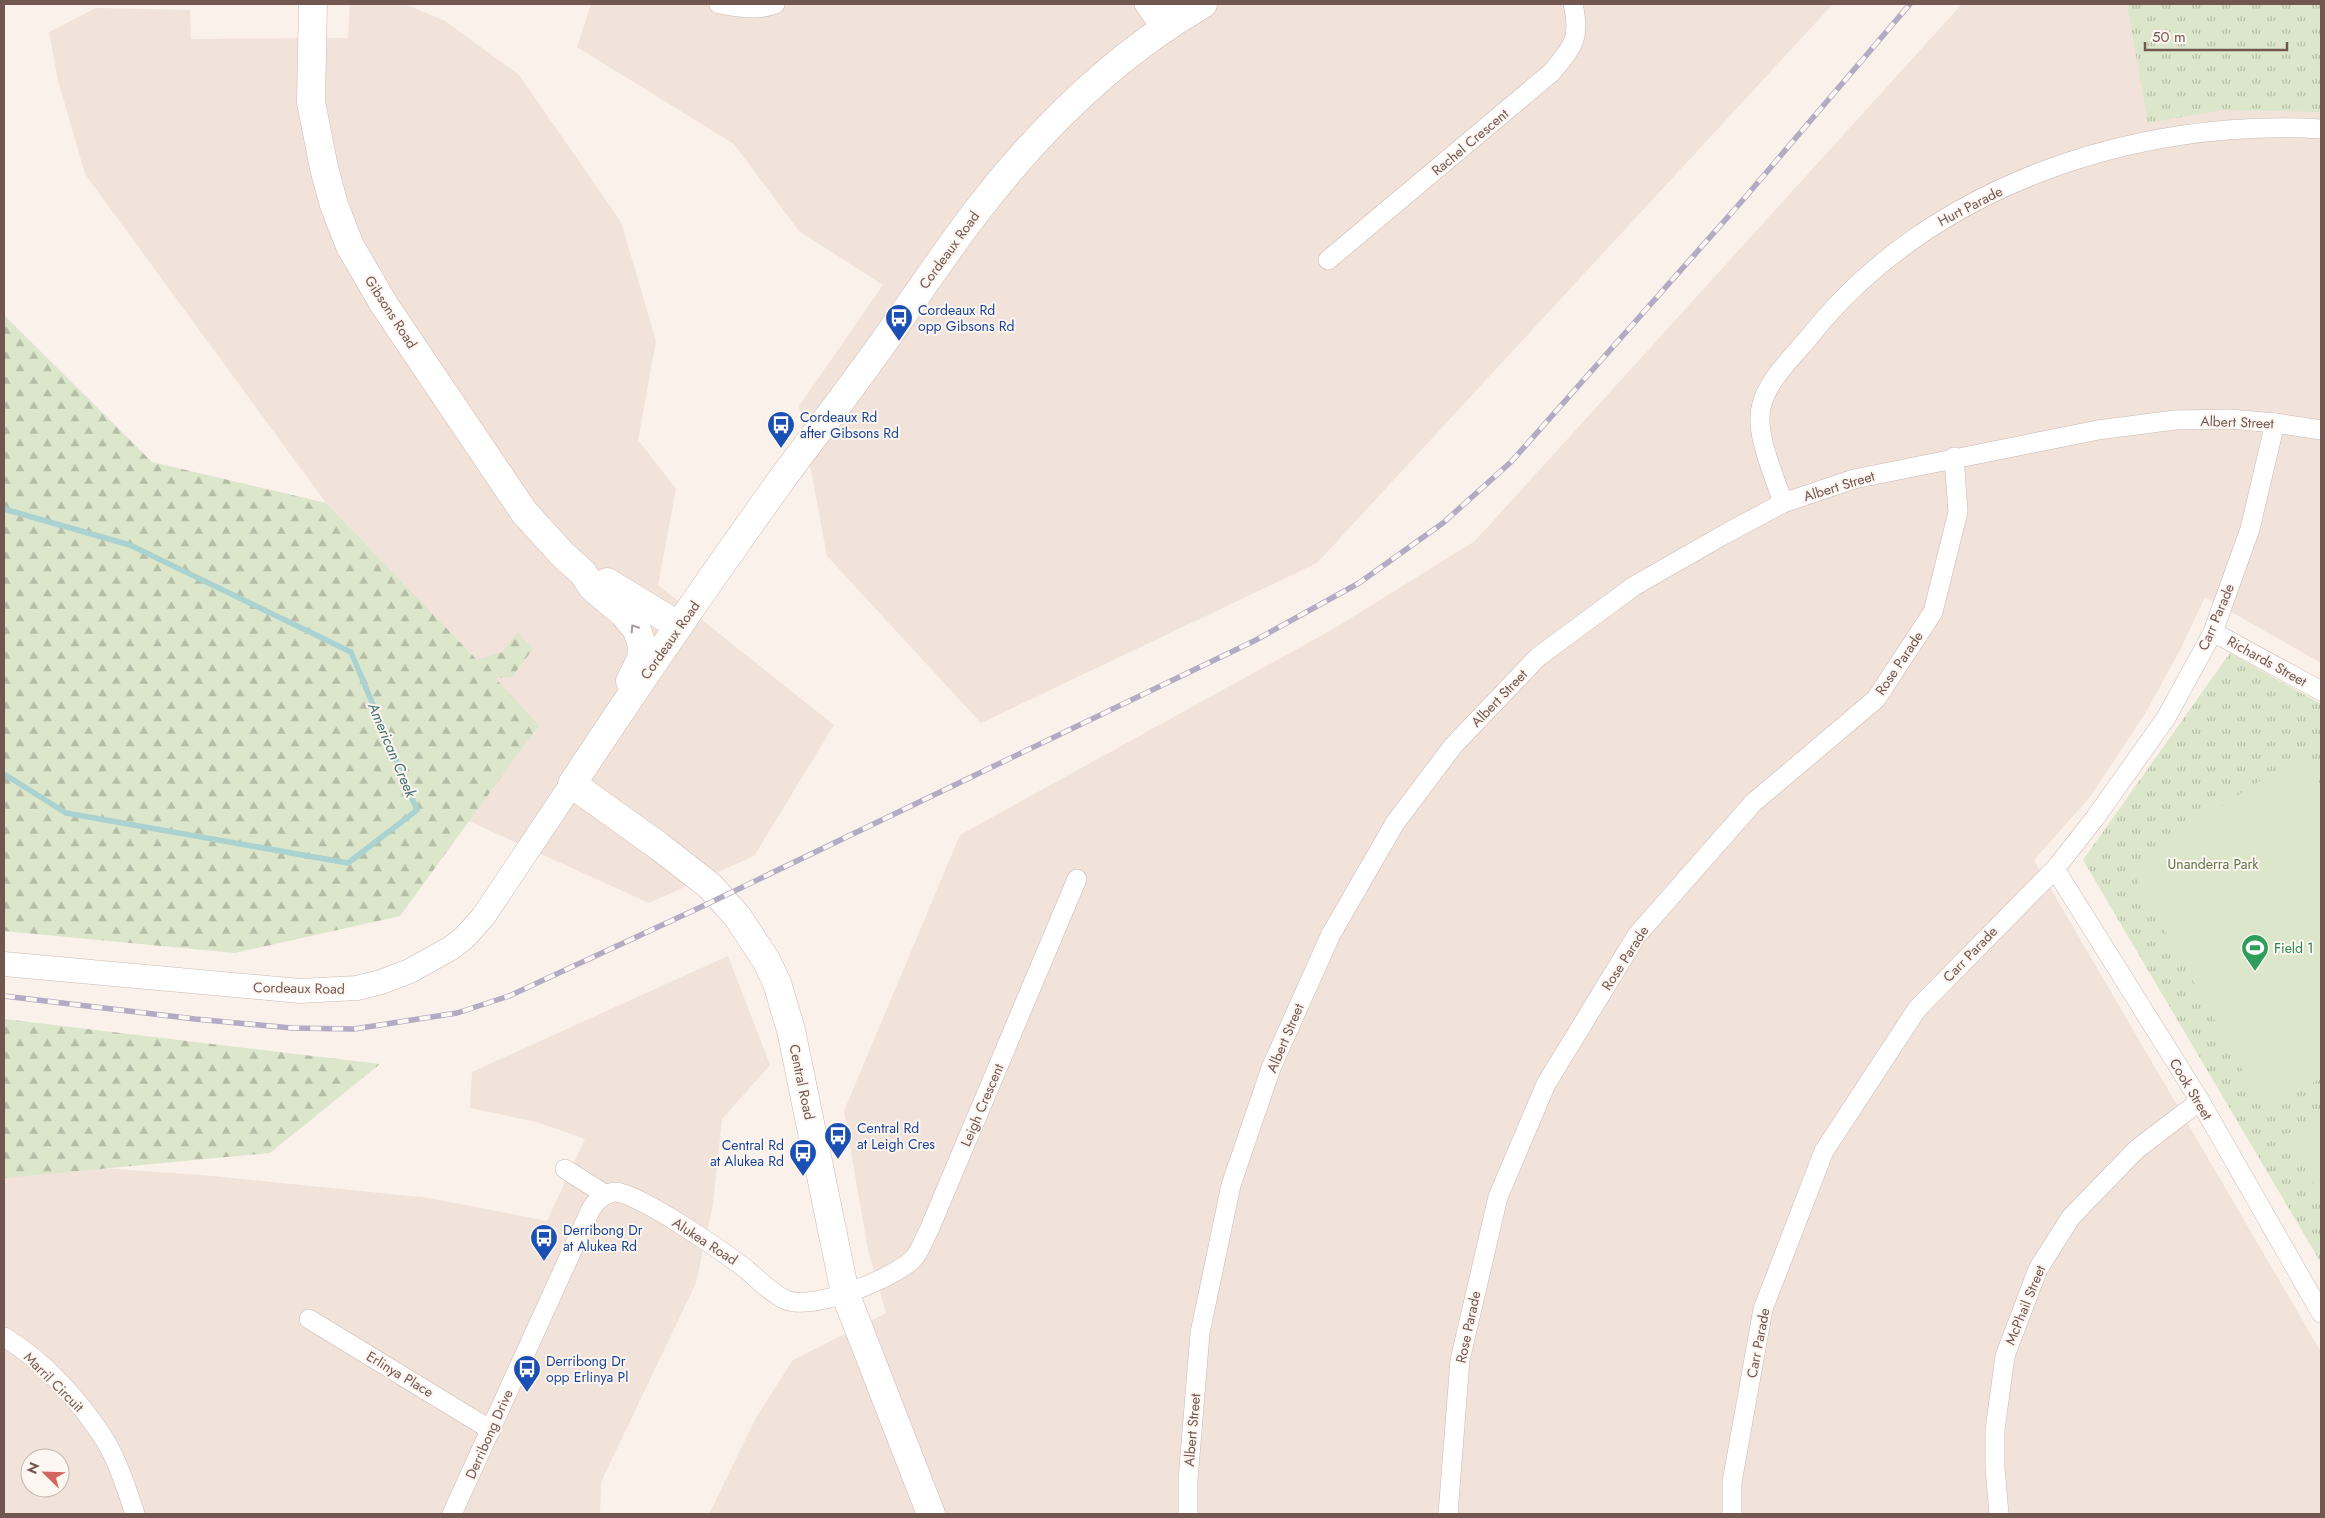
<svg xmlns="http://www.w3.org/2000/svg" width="2325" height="1518" viewBox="0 0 2325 1518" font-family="Jost,sans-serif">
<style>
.residential{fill:#f1e2da;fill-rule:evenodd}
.forest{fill:url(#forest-firs)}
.park{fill:url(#park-tufts)}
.pitch{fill:#dbe6cb}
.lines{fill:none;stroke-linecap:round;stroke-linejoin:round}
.stream{stroke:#a9d2d1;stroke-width:5.5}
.minor-casing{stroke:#cbb9b2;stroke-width:20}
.tertiary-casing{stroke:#cbb9b2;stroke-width:25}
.secondary-casing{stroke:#cfbab3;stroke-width:29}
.minor{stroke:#fff;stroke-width:19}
.tertiary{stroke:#fff;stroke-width:24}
.secondary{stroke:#fff;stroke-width:28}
.rail-casing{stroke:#b3aac3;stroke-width:5.5}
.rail{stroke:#fdf6f1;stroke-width:4;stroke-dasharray:11;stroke-linecap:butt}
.oneway{stroke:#aa9a97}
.labels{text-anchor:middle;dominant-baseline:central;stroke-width:4;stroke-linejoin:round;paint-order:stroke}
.street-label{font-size:14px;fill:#725751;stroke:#fdf6f1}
.transit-label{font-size:14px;fill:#164399;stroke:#fdf6f1;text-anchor:start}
.park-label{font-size:14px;fill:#5f764b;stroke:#fdf6f1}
.leisure-label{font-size:14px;fill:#27864d;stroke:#fdf6f1;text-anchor:start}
.water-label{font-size:15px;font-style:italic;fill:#467574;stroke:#fdf6f1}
</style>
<defs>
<pattern id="forest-firs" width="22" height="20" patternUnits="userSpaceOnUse" patternTransform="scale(1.25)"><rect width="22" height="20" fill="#dbe6cb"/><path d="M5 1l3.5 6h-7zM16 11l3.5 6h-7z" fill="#b6bda7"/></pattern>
<pattern id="park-tufts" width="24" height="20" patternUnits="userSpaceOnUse" patternTransform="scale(1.25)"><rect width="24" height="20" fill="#dbe6cb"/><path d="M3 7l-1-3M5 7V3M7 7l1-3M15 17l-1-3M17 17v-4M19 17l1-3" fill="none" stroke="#b6bda7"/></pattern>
</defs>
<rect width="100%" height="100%" fill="#faf1eb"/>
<!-- residential -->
<g class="residential">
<path d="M 350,4 L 405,4 L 445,21 L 519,75 L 621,222 L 656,341 L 638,440 L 676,489 L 658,585 L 834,725 L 754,856 L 649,903 L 462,818 L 539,725 L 326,503 L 85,174 L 58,80 L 49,32 L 96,8 L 190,10 L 191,39 L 348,38 Z"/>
<path d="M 591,4 L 1833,4 L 1317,563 L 981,723 L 827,556 L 799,406 L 883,285 L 799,231 L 734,144 L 577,47 Z"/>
<path d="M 1962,4 L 2321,4 L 2321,663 L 2205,597 L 2180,650 L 2146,712 L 2090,797 L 2034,860 L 2321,1352 L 2321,1514 L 709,1514 L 757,1416 L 793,1360 L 886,1313 L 868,1250 L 844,1111 L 960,835 L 1335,628 L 1475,541 Z"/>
<path d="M 728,956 L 770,1065 L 722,1119 L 713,1204 L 696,1283 L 601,1482 L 600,1514 L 4,1514 L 4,1161 L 213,1176 L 429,1198 L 547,1221 L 585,1139 L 537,1122 L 470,1108 L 472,1072 ZM 30,1458 L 60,1458 L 60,1488 L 30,1488 Z"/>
</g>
<!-- forest -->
<g class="forest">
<path d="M 4,315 L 152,462 L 326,503 L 477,660 L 503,652 L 517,632 L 533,649 L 512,677 L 495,678 L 539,725 L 400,916 L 235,953 L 4,931 Z"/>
<path d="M 4,1019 L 380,1064 L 270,1153 L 4,1178 Z"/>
</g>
<!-- park -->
<g class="park">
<path d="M 2127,4 L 2321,4 L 2321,112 L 2222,110 L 2148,123 Z"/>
<path d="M 2230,653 L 2321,704 L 2321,1263 L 2083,860 Z"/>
</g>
<!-- pitch -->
<g class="pitch">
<path d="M 2302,754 L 2321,786 L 2321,1078 L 2265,1111 L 2129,866 Z"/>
<path d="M 2321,1115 L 2321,1197 L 2286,1135 Z"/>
</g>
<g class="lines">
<!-- stream -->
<path class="stream" d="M 4,509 L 130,545 L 351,652 L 417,810 L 348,863 L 66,813 L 4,774"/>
<defs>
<g id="minor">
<path d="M 719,4 C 736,7 759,11 775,4"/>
<path d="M 1144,4 L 1162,30"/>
<path d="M 1161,4 L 1175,21"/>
<path d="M 1328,260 L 1552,72 C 1573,46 1581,39 1573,4"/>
<path d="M 1783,503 C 1775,477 1755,435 1761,408 C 1766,381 1794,356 1810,336 C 1929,186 2135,118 2321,129"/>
<path d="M 2213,632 L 2321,691"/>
<path d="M 2055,869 L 2200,1101 L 2321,1313"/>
<path d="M 565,1169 L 606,1195"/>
<path d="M 309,1319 L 491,1430"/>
<path d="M 4,1337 C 44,1361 80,1401 105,1440 C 118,1462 127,1490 135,1514"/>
<path d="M 452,1514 L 591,1209 C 596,1201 603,1194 614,1192 C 635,1190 728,1255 747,1270 C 759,1280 772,1294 786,1300 C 813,1311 893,1279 913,1259 C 920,1252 924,1239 929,1230 L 1077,879"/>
<path d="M 1188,1514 L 1188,1480 L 1200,1333 L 1231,1185 L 1271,1068 L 1331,934 L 1395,823 L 1453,746 L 1538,657 L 1634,586 L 1725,534 L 1783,503 L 1854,479 L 2098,430 L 2175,420 L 2230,419 L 2275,423 L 2321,430"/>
<path d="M 1448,1514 L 1460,1360 L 1498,1197 L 1546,1084 L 1637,935 L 1753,803 L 1876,699 L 1933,612 L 1958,512 L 1954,457"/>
<path d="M 1732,1514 L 1732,1482 L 1763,1309 L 1824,1151 L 1917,1009 L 2055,869 L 2095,818 L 2166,718 L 2213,632 L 2250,529 L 2275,423"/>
<path d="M 1999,1514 L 1995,1468 L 1995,1430 L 2005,1356 L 2038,1269 L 2071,1217 L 2137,1149 L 2200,1101"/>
</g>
<path id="tertiary" d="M 4,964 L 300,991 L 357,988 L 381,982 L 410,971 L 451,948 L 464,938 L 483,917 L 572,784"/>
<g id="secondary">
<path d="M 313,4 L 311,102 L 324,168 L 334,205 L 350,246 L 385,306 L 524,512 L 563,555 L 583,573 L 592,587 L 624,614 L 637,630 L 642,645 L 641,659 L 630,681"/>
<path d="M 607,582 L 679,626"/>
<path d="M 931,1514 L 845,1293 L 791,1030 L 777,983 L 766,960 L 737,916 L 710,886 L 660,847 L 572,784 C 640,681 710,579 782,479 C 810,441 839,404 867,365 C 903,316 936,265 973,216 C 1036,133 1112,57 1203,4"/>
</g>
</defs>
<!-- minor casing -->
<use href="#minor" class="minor-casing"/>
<!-- tertiary casing -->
<use href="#tertiary" class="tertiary-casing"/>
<!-- secondary casing -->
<use href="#secondary" class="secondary-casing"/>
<!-- minor -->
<use href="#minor" class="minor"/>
<!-- tertiary -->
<use href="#tertiary" class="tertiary"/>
<!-- secondary -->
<use href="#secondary" class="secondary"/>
<defs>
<path id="rail" d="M 4,996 L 195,1019 L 292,1028 L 354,1029 L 457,1013 L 509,996 L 701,907 L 1254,641 L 1359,583 L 1443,523 L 1511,462 L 1742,201 L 1910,4"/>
</defs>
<!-- rail casing -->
<use href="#rail" class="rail-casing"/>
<!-- rail -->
<use href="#rail" class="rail"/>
</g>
<!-- one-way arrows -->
<defs><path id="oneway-chevron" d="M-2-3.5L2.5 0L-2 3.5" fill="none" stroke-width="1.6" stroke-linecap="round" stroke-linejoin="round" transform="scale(1.25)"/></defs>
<use class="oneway" href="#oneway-chevron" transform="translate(634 628) rotate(-123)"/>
<!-- icons -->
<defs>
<symbol id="bus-pin" viewBox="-11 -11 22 30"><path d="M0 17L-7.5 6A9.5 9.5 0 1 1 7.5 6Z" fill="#1a4fb4" stroke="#fdf6f1"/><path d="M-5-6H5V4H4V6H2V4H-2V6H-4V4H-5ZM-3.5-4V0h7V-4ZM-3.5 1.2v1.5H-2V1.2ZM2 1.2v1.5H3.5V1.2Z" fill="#fff"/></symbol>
<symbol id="stadium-pin" viewBox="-11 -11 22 30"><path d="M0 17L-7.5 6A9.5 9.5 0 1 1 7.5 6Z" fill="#2e9e5b" stroke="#fdf6f1"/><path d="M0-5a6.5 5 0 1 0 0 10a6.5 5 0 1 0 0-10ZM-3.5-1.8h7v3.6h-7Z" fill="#fff"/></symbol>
</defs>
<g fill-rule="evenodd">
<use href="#bus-pin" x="883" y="302" width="32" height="43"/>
<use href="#bus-pin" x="765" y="409" width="32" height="43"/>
<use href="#stadium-pin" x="2239" y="932" width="32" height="43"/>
<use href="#bus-pin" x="822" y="1120" width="32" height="43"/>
<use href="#bus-pin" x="787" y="1137" width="32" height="43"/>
<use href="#bus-pin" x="528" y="1222" width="32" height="43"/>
<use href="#bus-pin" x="511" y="1353" width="32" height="43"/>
</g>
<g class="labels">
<!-- street labels -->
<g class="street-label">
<text transform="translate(1470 142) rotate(-40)">Rachel Crescent</text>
<text transform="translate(1970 206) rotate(-27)">Hurt Parade</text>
<text transform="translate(949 250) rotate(-54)">Cordeaux Road</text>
<text transform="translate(391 312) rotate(57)">Gibsons Road</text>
<text transform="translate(2237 422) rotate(2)">Albert Street</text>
<text transform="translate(1839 486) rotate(-17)">Albert Street</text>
<text transform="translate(2216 617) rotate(-67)">Carr Parade</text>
<text transform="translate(670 640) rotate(-55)">Cordeaux Road</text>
<text transform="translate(2267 661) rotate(29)">Richards Street</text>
<text transform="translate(1899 663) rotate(-56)">Rose Parade</text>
<text transform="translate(1499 698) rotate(-46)">Albert Street</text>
<text transform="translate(1970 954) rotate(-46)">Carr Parade</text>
<text transform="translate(1625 958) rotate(-57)">Rose Parade</text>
<text transform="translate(299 988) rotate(1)">Cordeaux Road</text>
<text transform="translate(1285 1038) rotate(-67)">Albert Street</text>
<text transform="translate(802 1082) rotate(78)">Central Road</text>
<text transform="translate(2191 1089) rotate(59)">Cook Street</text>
<text transform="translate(982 1105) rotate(-67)">Leigh Crescent</text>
<text transform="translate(705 1241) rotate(33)">Alukea Road</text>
<text transform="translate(2025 1305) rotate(-68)">McPhail Street</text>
<text transform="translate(1468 1327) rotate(-78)">Rose Parade</text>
<text transform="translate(1758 1343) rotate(-79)">Carr Parade</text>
<text transform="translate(400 1374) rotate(31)">Erlinya Place</text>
<text transform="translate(54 1382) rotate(45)">Marril Circuit</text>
<text transform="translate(1192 1430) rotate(-85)">Albert Street</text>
<text transform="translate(489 1434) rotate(-66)">Derribong Drive</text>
</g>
<!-- transit labels -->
<g class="transit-label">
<text x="918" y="310">Cordeaux Rd<tspan x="918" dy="16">opp Gibsons Rd</tspan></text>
<text x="800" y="417">Cordeaux Rd<tspan x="800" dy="16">after Gibsons Rd</tspan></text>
<text x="857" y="1128">Central Rd<tspan x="857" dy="16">at Leigh Cres</tspan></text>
<text x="784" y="1145" text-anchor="end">Central Rd<tspan x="784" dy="16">at Alukea Rd</tspan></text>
<text x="563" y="1230">Derribong Dr<tspan x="563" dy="16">at Alukea Rd</tspan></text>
<text x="546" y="1361">Derribong Dr<tspan x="546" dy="16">opp Erlinya Pl</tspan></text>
</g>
<!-- park labels -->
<g class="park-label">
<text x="2213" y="864">Unanderra Park</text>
</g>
<!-- leisure labels -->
<g class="leisure-label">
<text x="2274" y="948">Field 1</text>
</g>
<!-- water labels -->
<g class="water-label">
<text transform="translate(392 750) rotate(67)">American Creek</text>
</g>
</g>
<!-- border -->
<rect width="2325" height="1518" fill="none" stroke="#725751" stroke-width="10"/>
<!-- north arrow -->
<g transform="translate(45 1473) rotate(293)"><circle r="24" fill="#fdf6f1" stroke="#c5b6b1"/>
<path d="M0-4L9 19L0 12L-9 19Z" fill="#d36560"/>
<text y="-8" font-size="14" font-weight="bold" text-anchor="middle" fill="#725751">N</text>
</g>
<!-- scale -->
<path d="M2145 42v8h142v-8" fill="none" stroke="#725751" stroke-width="2.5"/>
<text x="2152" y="42" font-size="15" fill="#725751" stroke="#fdf6f1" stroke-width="4" paint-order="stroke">50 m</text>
</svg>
